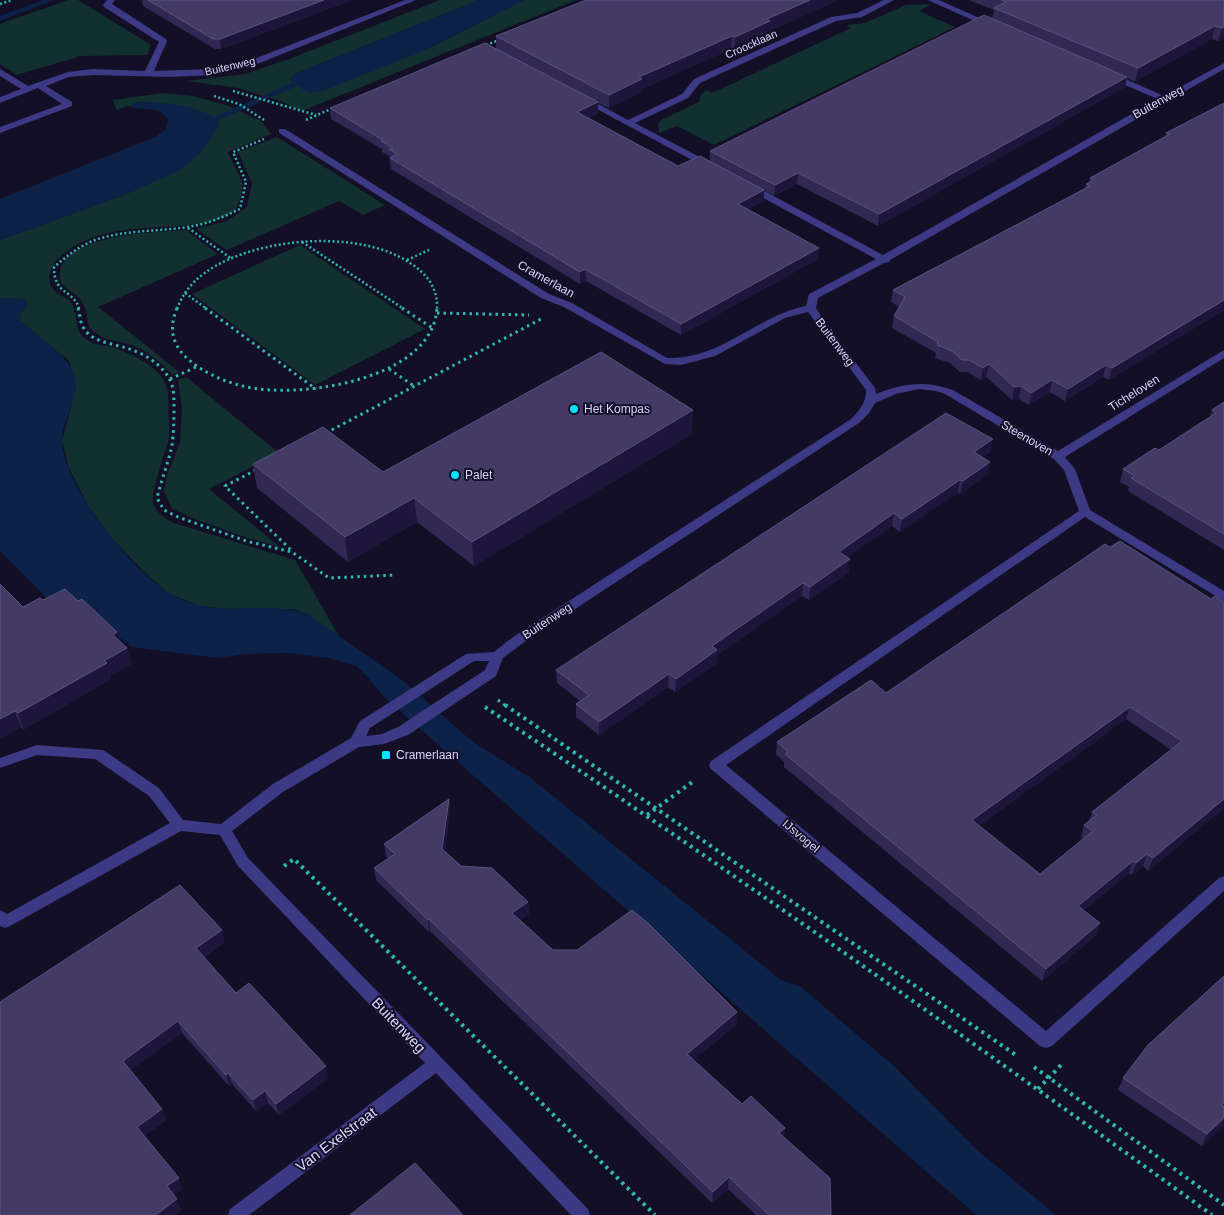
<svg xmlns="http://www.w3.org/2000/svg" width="1224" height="1215" viewBox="0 0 1224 1215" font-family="Helvetica,sans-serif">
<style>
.green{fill:#12302f}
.water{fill:#0c2248}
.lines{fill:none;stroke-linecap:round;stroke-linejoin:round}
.stream{fill:#0c2248;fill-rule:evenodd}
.path-far2{stroke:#2fb8b0;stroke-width:2.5;stroke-dasharray:2 2.5;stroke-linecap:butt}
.path-far1{stroke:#2fb8b0;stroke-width:3;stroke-dasharray:2.5 4;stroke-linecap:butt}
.path{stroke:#2fb8b0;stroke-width:4;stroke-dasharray:3 4.5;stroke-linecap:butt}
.minor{fill:#3d3a85;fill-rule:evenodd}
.wall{fill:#312854;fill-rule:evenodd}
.shaded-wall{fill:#1d163a}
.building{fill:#433a66;stroke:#5a527e;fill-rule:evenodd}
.poi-dot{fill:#00e5ff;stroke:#130f26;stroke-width:2}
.labels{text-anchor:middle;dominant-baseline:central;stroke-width:4;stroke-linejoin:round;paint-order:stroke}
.far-street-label{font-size:11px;fill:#d9d4ff;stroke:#130f26}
.street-label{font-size:12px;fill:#d9d4ff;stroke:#130f26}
.poi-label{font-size:12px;fill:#d9d4ff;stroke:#130f26;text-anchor:start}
.near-street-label{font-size:15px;fill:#d9d4ff;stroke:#130f26}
</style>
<rect width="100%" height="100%" fill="#130f26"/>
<!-- green -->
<g class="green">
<path d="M 68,0 L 78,0 L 151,45 L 147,55 L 81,56 L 17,75 L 0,64 L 0,24 Z"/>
<path d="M 440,0 L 479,0 L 292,75 L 423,51 L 524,0 L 576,0 L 302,111 L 280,101 L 238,88 L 186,81 L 245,74 L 289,59 Z"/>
<path d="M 928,4 L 930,5 L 919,11 L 955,27 L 714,145 L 677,126 L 659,133 L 658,123 L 661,120 L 699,102 L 701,95 L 706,90 L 712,93 L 851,28 L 846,25 L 865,23 L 906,5 Z"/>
<path d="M 162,93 L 193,96 L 229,106 L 261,121 L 271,134 L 228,152 C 232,162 239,173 242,183 C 243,192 239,209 231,214 C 202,230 151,225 119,231 C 99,234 76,242 61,256 C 49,267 43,283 58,294 C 64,297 70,299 73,306 C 78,318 74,331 86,339 C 93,345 103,345 111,347 C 128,352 149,362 160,375 C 172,389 167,405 169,422 C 169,427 170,432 169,437 C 167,449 150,494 153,502 C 156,513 164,518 174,523 L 295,560 L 340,638 L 309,615 L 294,609 L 226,609 L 199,606 L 168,593 L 146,574 L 113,540 L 87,504 L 69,468 L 62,441 L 76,387 L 69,361 L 19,320 L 21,313 L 28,304 L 13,298 L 0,299 L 0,240 L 129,193 L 190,108 L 138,102 L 131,106 L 134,108 L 128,106 L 116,110 L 113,100 Z"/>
<path d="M 277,137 L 385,205 L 363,215 L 339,201 L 227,250 L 196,229 L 227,221 L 247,207 L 252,183 L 238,152 Z"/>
<path d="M 186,230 L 218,254 L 98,307 L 179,372 L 173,375 C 161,363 148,351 132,345 C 115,339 103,343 89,327 C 87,319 87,309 82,302 C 77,291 61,291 60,277 C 56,234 157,232 186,230 Z"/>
<path d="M 300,245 L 425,329 L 315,385 L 192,294 Z"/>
<path d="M 186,377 L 279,453 L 209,489 L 280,547 L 245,537 L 194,519 L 172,509 L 164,491 L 167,475 L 180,442 L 182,410 L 178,380 Z"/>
</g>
<!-- water -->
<g class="water">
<path d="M 479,0 L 524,0 L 423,51 L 320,92 L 308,93 L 290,80 L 292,75 Z"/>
<path d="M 133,103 C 156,100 200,106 218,120 L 218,126 L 203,151 L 180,170 L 129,193 L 0,240 L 0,199 L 155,137 L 167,129 L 166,126 L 169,121 C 158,103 144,113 131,106 Z"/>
<path d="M 13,298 L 26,300 L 28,304 L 21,313 L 19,320 C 35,334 66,353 73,372 C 83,395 61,419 62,441 C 64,487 131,569 169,593 C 216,623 265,597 309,615 L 402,680 L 473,742 L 528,776 L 781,980 L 801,987 L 897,1069 L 976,1149 L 1056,1215 L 976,1215 L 427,735 L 381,694 L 367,676 L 356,666 L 328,658 L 288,653 L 247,654 L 217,658 L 132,647 L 87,614 L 51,602 L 0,551 L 0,299 Z"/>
</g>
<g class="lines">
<!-- stream -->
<g class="stream">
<path d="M 43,0 L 54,0 L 0,21 L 0,16 Z"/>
<path d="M 306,77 L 313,79 L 205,126 L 198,124 Z"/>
</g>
<!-- path-far2 -->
<g class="path-far2">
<path d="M 0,4 L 12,0"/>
<path d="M 486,45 L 499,40"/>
<path d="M 233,91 L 316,115"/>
<path d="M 214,96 L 239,104 L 264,120"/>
<path d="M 306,120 L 333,108"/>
<path d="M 188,228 L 232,259"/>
<path d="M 302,242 L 404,309"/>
<path d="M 407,260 L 429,250"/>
<path d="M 185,293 L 207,309"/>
<path d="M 79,309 C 74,289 54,296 54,267 C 67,256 79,246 95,240 C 127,229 161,232 193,226 C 210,223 225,216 240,209 L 246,182 L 233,152 L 264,139"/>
<path d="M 177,309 C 181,298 187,289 195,281 C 241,237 358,227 410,263 C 427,274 438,288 437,309"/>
</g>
<!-- path-far1 -->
<g class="path-far1">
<path d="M 78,308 C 80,314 80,322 83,327 C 91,342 111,343 126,348 C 145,353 169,368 173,389 C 175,400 174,440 171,450 C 167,466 161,482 157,498 L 164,510 L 178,517 L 246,541 L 292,552 L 329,578 L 396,575"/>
<path d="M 177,308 C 167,332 174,349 194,364 C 216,380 244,389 272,390 C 324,393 433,374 437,308"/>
<path d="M 205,308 L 316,389"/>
<path d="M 402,308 L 434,329"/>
<path d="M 437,313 L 529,315"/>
<path d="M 389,369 L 414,386"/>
<path d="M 170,379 L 196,367"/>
<path d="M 326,433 L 541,319"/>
<path d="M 256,470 L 225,486 L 292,551"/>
<path d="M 498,700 L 506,706"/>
</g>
<!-- path -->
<g class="path">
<path d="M 505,705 L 1016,1055"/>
<path d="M 485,707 C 731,871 973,1042 1212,1215"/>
<path d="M 647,815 L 695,780"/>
<path d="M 284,866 L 294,859 L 655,1215"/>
<path d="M 1034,1067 L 1224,1205"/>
<path d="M 1038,1089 L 1062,1064"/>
</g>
<!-- minor -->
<g class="minor">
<path d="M 107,0 L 115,0 L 112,4 L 166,39 L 167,41 L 154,71 L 213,69 L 254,59 L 405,0 L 416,0 L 260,63 L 213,75 L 170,77 L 93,75 L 69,77 L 46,86 L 72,102 L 72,106 L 0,133 L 0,127 L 62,104 L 38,88 L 0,103 L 0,97 L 21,89 L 0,76 L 0,69 L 28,86 L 68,72 L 93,69 L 145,71 L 159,42 L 104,7 L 103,5 Z"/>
<path d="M 884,0 L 894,0 L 862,17 L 836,21 L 700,83 L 688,98 L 635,123 L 713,164 L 713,168 L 707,168 L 580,100 L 587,98 L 628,120 L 682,94 L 694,79 L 831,17 L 857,13 Z"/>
<path d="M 928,0 L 939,0 L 995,25 L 988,27 Z"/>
<path d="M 1224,63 L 1224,69 L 890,260 L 889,262 L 884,263 L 818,298 L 816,308 L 822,318 L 875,388 L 876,394 C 903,383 925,380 953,390 L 1058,451 L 1224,350 L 1224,358 L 1065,457 L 1075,469 L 1090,510 L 1224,591 L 1224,601 L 1085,517 L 726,765 L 1046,1031 L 1219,878 L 1224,876 L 1224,891 L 1052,1046 L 1046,1048 L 1040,1046 L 711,769 L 709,765 L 711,761 L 1079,511 L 1064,470 L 1054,459 L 945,394 L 936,391 L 919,389 L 896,394 L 875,403 L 869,413 L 859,423 L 523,643 L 503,658 L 496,676 L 408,735 L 384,744 L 359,747 L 283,792 L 232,831 L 248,858 L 588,1209 L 590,1215 L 571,1215 L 436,1073 L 249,1215 L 228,1215 L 230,1209 L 425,1063 L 238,866 L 220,835 L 181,831 L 10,926 L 5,928 L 0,926 L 0,910 L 7,914 L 170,823 L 149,796 L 95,759 L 37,755 L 0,768 L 0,758 L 37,745 L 103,750 L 159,788 L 183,820 L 221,824 L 273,784 L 351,738 L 360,721 L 466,654 L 494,652 L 513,637 L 851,419 C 860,410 866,403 866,390 L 808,312 L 785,318 L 715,356 L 681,365 L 665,364 L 564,307 L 541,298 L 279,133 L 279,129 L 285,129 L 549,294 L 572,303 L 667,358 C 721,360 756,316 806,306 L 809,294 L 876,259 L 747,189 L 747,185 L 753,185 L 883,255 L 1158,99 L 1108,78 L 1108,74 L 1114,74 L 1164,96 ZM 474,661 L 489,661 L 485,670 L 398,727 L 382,734 L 366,736 L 370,728 Z"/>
</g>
</g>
<!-- wall -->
<g class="wall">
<path d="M 142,0 L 352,0 L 221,49 L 215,49 L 143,6 Z"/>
<path d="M 586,0 L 838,0 L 770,31 L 770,34 L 734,50 L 731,49 L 642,89 L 642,92 L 609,108 L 598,103 L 598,113 L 588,118 L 678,166 L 710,161 L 710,151 L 992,19 L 994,10 L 969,0 L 1224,0 L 1224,38 L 1218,41 L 1212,39 L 1135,82 L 1127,78 L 1125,87 L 878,226 L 797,184 L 774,196 L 764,190 L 764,201 L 748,209 L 818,259 L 681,335 L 586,281 L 580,284 L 391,169 L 389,156 L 382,152 L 382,149 L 331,119 L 330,108 L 496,48 L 496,36 Z"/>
<path d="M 1224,103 L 1224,310 L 1109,380 L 1103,377 L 1065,401 L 1050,392 L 1029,405 L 1019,399 L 1012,400 L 986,377 L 981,380 L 967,372 L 960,372 L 950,363 L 935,358 L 936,353 L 892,328 L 894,316 L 899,307 L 891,302 L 893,290 L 1085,188 L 1086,184 L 1089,182 L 1090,178 L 1165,137 L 1166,133 Z"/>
<path d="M 1224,402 L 1224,550 L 1128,491 L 1129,487 L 1120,482 L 1123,469 L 1159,450 L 1210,417 L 1212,410 Z"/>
<path d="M 692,434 L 474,566 L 417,522 L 348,562 L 257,488 L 253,464 L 383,472 Z"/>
<path d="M 991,452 L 982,457 L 988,474 L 960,494 L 958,492 L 900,532 L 892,526 L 847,557 L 849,572 L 809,600 L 802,596 L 717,655 L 717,663 L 675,692 L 668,687 L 599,735 L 576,717 L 576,704 L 580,701 L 557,683 L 556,670 Z"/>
<path d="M 1105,544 L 1224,808 L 1148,871 L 1143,866 L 1132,875 L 1129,873 L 1084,910 L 1100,923 L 1096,935 L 1042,981 L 784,767 L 784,762 L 776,754 L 777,742 L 886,693 ZM 1126,719 L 1171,750 L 1092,812 L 1089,821 L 1084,825 L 1081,837 L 1083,839 L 1040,874 L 979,826 Z"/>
<path d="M 0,584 L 23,607 L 43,600 L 120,641 L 127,648 L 131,664 L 110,676 L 111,679 L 23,730 L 21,727 L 0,739 Z"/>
<path d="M 449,799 L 450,812 L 445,851 L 461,866 L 528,902 L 529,914 L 520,921 L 553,950 L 737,1012 L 736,1025 L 693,1060 L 742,1104 L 785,1128 L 784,1137 L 831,1215 L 756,1215 L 728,1189 L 712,1203 L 430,931 L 429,932 L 376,880 L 374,868 L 388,858 L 386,856 L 384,844 Z"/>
<path d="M 225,942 L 204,957 L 236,993 L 328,1078 L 279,1115 L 268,1103 L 256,1111 L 232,1084 L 229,1086 L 182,1033 L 130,1070 L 166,1120 L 144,1136 L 182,1189 L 174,1195 L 181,1210 L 175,1215 L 0,1215 L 0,1002 Z"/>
<path d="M 1123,1078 L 1224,1125 L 1202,1146 L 1118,1090 Z"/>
</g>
<!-- shaded-wall -->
<g class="shaded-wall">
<path d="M 324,0 L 352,0 L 221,49 L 220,39 Z"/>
<path d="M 810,0 L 838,0 L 772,30 L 770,31 L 770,34 L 734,50 L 735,37 L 767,19 Z"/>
<path d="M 1215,26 L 1212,39 L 1135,82 L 1138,68 Z"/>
<path d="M 1224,27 L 1224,38 L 1218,41 L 1222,28 Z"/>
<path d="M 732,36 L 731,49 L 642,89 L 642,92 L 609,108 L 609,95 L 639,77 Z"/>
<path d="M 1127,77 L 1125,87 L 878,226 L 879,214 Z"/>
<path d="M 598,102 L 598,113 L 577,123 L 577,112 Z"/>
<path d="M 798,173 L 797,184 L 774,196 L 775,185 Z"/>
<path d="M 764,190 L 764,201 L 737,215 L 738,204 Z"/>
<path d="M 819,248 L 818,259 L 681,335 L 681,324 Z"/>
<path d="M 585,269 L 586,281 L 580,284 L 580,272 Z"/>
<path d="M 1224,300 L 1224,310 L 1109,380 L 1112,368 Z"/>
<path d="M 989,364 L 986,377 L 981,380 L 983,368 Z"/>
<path d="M 1106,365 L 1103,377 L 1065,401 L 1068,389 Z"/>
<path d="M 1052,380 L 1050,392 L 1029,405 L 1031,393 Z"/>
<path d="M 1021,386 L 1019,399 L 1012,400 L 1014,387 Z"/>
<path d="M 693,410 L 692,434 L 474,566 L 472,542 Z"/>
<path d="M 993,439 L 991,452 L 971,465 L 974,452 Z"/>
<path d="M 990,462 L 988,474 L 960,494 L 963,481 Z"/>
<path d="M 960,480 L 958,492 L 900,532 L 902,519 Z"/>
<path d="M 414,498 L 417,522 L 348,562 L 345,537 Z"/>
<path d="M 894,513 L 892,526 L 837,565 L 839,552 Z"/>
<path d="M 850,559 L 849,572 L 809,600 L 810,587 Z"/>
<path d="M 803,583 L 802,596 L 717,655 L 717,663 L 675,692 L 676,679 L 712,646 Z"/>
<path d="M 117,632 L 122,648 L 113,635 Z"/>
<path d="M 127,648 L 131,664 L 110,676 L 111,679 L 23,730 L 18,713 L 104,661 Z"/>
<path d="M 669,674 L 668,687 L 599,735 L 599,722 Z"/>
<path d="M 1130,707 L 1126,719 L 970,833 L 972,820 Z"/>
<path d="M 15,711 L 21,727 L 0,739 L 0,719 Z"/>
<path d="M 449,799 L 450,812 L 444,861 L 442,849 Z"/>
<path d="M 1224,799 L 1224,808 L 1148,871 L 1153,858 Z"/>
<path d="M 1147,854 L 1143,866 L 1132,875 L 1136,863 Z"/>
<path d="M 1133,861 L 1129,873 L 1075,918 L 1078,906 Z"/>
<path d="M 528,902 L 529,914 L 513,926 L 512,913 Z"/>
<path d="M 429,919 L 430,931 L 429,932 L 428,920 Z"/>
<path d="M 1100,923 L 1096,935 L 1042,981 L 1046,969 Z"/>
<path d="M 222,930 L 225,942 L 199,960 L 196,948 Z"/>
<path d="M 737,1012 L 736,1025 L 686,1066 L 687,1054 Z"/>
<path d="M 178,1021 L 182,1033 L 127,1072 L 123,1061 Z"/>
<path d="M 326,1066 L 328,1078 L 279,1115 L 276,1104 Z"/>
<path d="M 228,1073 L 232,1084 L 229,1086 L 226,1075 Z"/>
<path d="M 265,1091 L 268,1103 L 256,1111 L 253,1100 Z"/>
<path d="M 162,1109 L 166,1120 L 141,1138 L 137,1127 Z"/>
<path d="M 1224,1118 L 1224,1125 L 1202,1146 L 1207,1134 Z"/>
<path d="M 785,1128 L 784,1139 L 779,1133 Z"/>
<path d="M 729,1177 L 728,1189 L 712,1203 L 713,1192 Z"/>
<path d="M 179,1178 L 182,1189 L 171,1197 L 167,1186 Z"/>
<path d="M 177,1199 L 181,1210 L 175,1215 L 156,1215 Z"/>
</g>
<!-- building -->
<g class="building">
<path d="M 148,0 L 324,0 L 220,39 L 213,39 Z"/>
<path d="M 586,0 L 810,0 L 767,19 L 770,21 L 735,37 L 732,36 L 639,77 L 642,79 L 609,95 L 496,36 Z"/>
<path d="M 1002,0 L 1224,0 L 1224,27 L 1222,28 L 1215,26 L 1138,68 L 994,8 L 1006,2 Z"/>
<path d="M 984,15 L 1127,77 L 879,214 L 798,173 L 775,185 L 710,151 Z"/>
<path d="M 485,43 L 598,102 L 577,112 L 650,151 L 678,166 L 700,156 L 764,190 L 738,204 L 819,248 L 681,324 L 585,269 L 580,272 L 390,158 L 397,154 L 389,149 L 393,148 L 381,141 L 383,140 L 330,108 Z"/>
<path d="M 1224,103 L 1224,300 L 1112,368 L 1106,365 L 1068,389 L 1052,380 L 1031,393 L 1021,386 L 1014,387 L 989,364 L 983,368 L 969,360 L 962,360 L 952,351 L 937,345 L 938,342 L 894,316 L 905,297 L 893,290 L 1090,186 L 1086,184 L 1094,180 L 1090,178 L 1170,134 L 1166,133 Z"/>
<path d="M 601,352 L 693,410 L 472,542 L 414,498 L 345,537 L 253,464 L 323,427 L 383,472 Z"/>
<path d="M 1224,402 L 1224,534 L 1131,478 L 1135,476 L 1123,469 L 1155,448 L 1159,450 L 1216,413 L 1212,410 Z"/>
<path d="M 946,413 L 993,439 L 974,452 L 990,462 L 963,481 L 960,480 L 902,519 L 894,513 L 839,552 L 850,559 L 810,587 L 803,583 L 712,646 L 717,650 L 676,679 L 669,674 L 599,722 L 576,704 L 589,695 L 556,670 Z"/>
<path d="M 1120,541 L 1211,599 L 1215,596 L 1224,602 L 1224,799 L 1153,858 L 1147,854 L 1136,863 L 1133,861 L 1078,906 L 1100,923 L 1046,969 L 785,754 L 788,752 L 777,742 L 871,680 L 886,693 L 1105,544 L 1110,547 ZM 1130,707 L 1182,741 L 1092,812 L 1097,815 L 1084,825 L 1093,831 L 1040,874 L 972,820 Z"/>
<path d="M 0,584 L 23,607 L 40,598 L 43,600 L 65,589 L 78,601 L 82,599 L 117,632 L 113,635 L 127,648 L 104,661 L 107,663 L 18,713 L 15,711 L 0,719 Z"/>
<path d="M 449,799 L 442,849 L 461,866 L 492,868 L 528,902 L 512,913 L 553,950 L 577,950 L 632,910 L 649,924 L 737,1012 L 687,1054 L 742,1104 L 751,1096 L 785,1128 L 779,1133 L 830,1178 L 831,1215 L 769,1215 L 729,1177 L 713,1192 L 429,919 L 428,920 L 374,868 L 395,854 L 384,844 Z"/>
<path d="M 180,885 L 222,930 L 196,948 L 236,993 L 249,983 L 326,1066 L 276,1104 L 265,1091 L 253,1100 L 228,1073 L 226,1075 L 178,1021 L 123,1061 L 162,1109 L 137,1127 L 179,1178 L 167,1186 L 177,1199 L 156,1215 L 0,1215 L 0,1002 Z"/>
<path d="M 1224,976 L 1224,1103 L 1222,1104 L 1224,1106 L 1224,1118 L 1207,1134 L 1123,1078 L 1148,1045 Z"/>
<path d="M 415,1163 L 463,1215 L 350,1215 Z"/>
</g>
<!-- markers -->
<g class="poi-dot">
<circle cx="574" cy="409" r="5"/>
<circle cx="455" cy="475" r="5"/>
<rect x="381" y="750" width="10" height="10" rx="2.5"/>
</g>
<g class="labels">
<!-- far-street labels -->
<g class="far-street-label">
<text transform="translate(751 44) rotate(-24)">Croocklaan</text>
<text transform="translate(230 66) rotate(-13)">Buitenweg</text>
</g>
<!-- street labels -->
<g class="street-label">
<text transform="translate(1158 102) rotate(-29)">Buitenweg</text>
<text transform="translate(546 279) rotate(29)">Cramerlaan</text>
<text transform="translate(835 342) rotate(53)">Buitenweg</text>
<text transform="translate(1134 393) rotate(-32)">Ticheloven</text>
<text transform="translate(1027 438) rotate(30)">Steenoven</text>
<text transform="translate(547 621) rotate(-33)">Buitenweg</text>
<text transform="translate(801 836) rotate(40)">IJsvogel</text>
</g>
<!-- poi labels -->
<g class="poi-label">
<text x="584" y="409">Het Kompas</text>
<text x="465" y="475">Palet</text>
<text x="396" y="755">Cramerlaan</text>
</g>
<!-- near-street labels -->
<g class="near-street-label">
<text transform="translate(399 1025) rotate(46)">Buitenweg</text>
<text transform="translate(336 1139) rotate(-37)">Van Exelstraat</text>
</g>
</g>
</svg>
